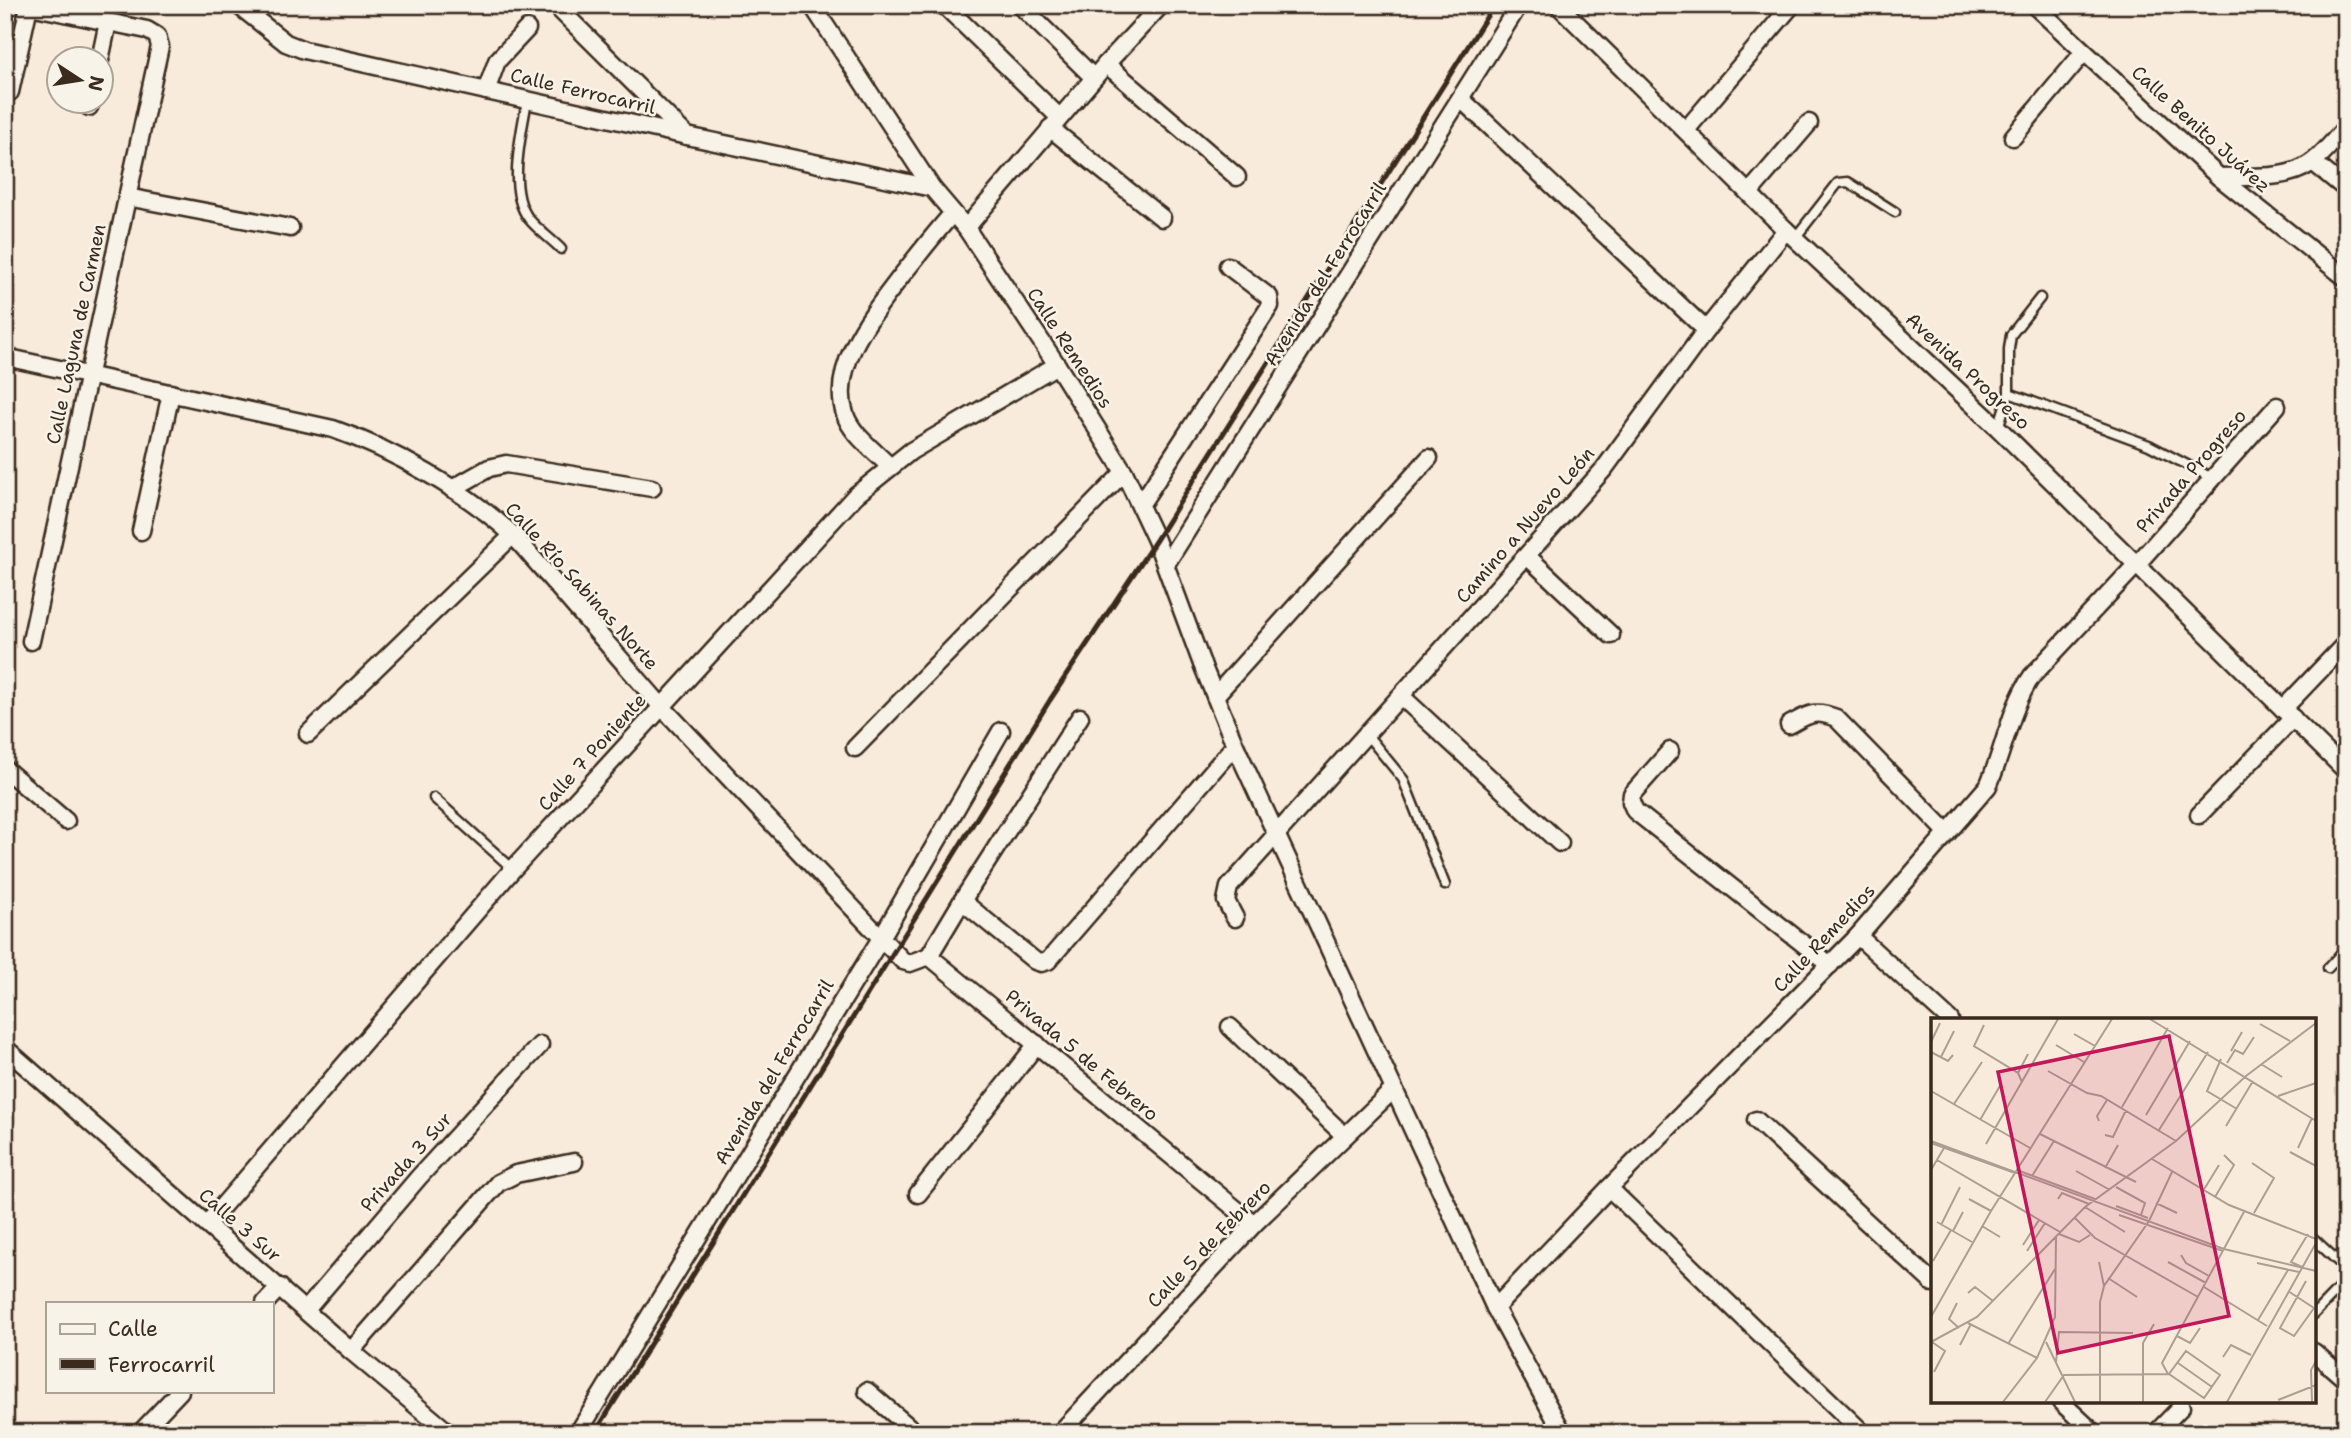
<svg xmlns="http://www.w3.org/2000/svg" width="2351" height="1438" viewBox="0 0 2351 1438" font-family="'Shantell Sans',sans-serif">
<style>
.lines{fill:none;stroke-linecap:round;stroke-linejoin:round}
.lane-casing{stroke:#3b2a1e;stroke-width:13}
.street-casing{stroke:#3b2a1e;stroke-width:21}
.lane{stroke:#f7f3e8;stroke-width:8}
.street{stroke:#f7f3e8;stroke-width:16}
.rail{stroke:#3b2a1e;stroke-width:5}
.labels{text-anchor:middle;dominant-baseline:central;stroke-width:5;stroke-linejoin:round;paint-order:stroke}
.street-label{font-size:19px;fill:#3b2a1e;stroke:#f7f3e8}
.inset-road{fill:none;stroke:#ac9e90;stroke-width:2}
.view{fill:#c2185b;fill-opacity:0.15;stroke:#c2185b;stroke-width:3.5}
.inset-edge{fill:none;stroke:#3b2a1e;stroke-width:3.5}
</style>
<rect width="100%" height="100%" fill="#f8ebdc"/>
<filter id="ink" filterUnits="userSpaceOnUse"><feTurbulence type="fractalNoise" baseFrequency=".0143" numOctaves="2"/><feDisplacementMap in="SourceGraphic" scale="14" xChannelSelector="R" yChannelSelector="G"/><feConvolveMatrix kernelMatrix="1 2 1 2 8 2 1 2 1" color-interpolation-filters="sRGB"/></filter>
<g filter="url(#ink)">
<g class="lines">
<defs>
<g id="lane">
<path d="M 527,100 C 522,133 506,190 529,219 C 538,230 551,239 561,249"/>
<path d="M 1795,238 L 1838,183 L 1848,182 L 1895,212"/>
<path d="M 2009,393 L 2149,445 L 2212,478"/>
<path d="M 1998,428 L 2009,393 L 2009,349 L 2011,335 L 2040,298"/>
<path d="M 1367,735 L 1403,779 L 1445,885"/>
<path d="M 434,798 L 513,869"/>
<path d="M 2328,968 L 2346,948"/>
<path d="M 2314,1239 L 2346,1269"/>
<path d="M 2314,1314 L 2346,1281"/>
</g>
<g id="street">
<path d="M 25,5 L 147,30 L 157,36 L 160,46 L 31,641"/>
<path d="M 238,5 L 286,43 L 304,50 L 687,136 L 932,188"/>
<path d="M 555,5 L 687,136"/>
<path d="M 812,5 L 932,188 L 966,228 L 1057,365 L 1124,472 L 1156,540 L 1202,664 L 1235,745 L 1495,1308 L 1563,1433"/>
<path d="M 944,5 L 1059,117"/>
<path d="M 1020,5 L 1094,78"/>
<path d="M 1558,5 L 1786,230 L 1998,428 L 2346,771"/>
<path d="M 2034,5 L 2219,177 L 2346,278"/>
<path d="M 100,60 L 108,22"/>
<path d="M 1106,64 L 1237,177"/>
<path d="M 486,91 L 497,61 L 527,29"/>
<path d="M 10,92 L 29,6"/>
<path d="M 1461,99 L 1706,330"/>
<path d="M 89,107 L 91,102"/>
<path d="M 1050,128 L 1162,218"/>
<path d="M 1686,130 L 1792,5"/>
<path d="M 2013,137 L 2084,52"/>
<path d="M 2313,162 L 2346,189"/>
<path d="M 2219,177 C 2248,176 2286,181 2311,163 C 2324,154 2335,139 2346,127"/>
<path d="M 1749,193 L 1809,123"/>
<path d="M 127,197 L 290,228"/>
<path d="M 966,228 L 1106,64 L 1161,5"/>
<path d="M 5,357 L 333,429 C 394,450 465,491 513,535 L 662,707 L 903,961 L 910,963 L 929,956 L 1254,1224"/>
<path d="M 889,466 C 875,451 851,434 845,414 C 829,365 875,311 902,275 C 919,254 935,233 953,213"/>
<path d="M 452,489 L 489,468 L 506,464 L 652,488"/>
<path d="M 1141,504 L 1270,306 L 1269,297 L 1228,266"/>
<path d="M 141,531 L 171,393"/>
<path d="M 1527,556 L 1611,635"/>
<path d="M 1166,564 L 1519,5"/>
<path d="M 1215,696 L 1429,458"/>
<path d="M 1402,697 L 1560,843"/>
<path d="M 2283,709 L 2346,643"/>
<path d="M 1789,725 C 1808,715 1814,709 1836,718 L 1947,832"/>
<path d="M 308,734 L 513,535"/>
<path d="M 855,748 L 1124,472"/>
<path d="M 1670,751 L 1632,794 L 1631,802 L 1635,811 L 1830,965"/>
<path d="M 5,769 L 66,821"/>
<path d="M 2199,815 L 2293,718"/>
<path d="M 962,901 L 1035,961 L 1041,963 L 1048,961 L 1235,745"/>
<path d="M 1235,918 L 1226,901 L 1229,887 L 1604,469 L 1706,330 L 1786,230"/>
<path d="M 1858,936 L 1950,1020"/>
<path d="M 929,956 L 962,901 L 1080,717"/>
<path d="M 1230,1027 L 1345,1136"/>
<path d="M 5,1048 L 351,1351 L 449,1433"/>
<path d="M 1756,1120 L 1933,1283"/>
<path d="M 1609,1188 L 1863,1433"/>
<path d="M 918,1194 L 1037,1044"/>
<path d="M 207,1224 L 513,869 L 856,495 L 911,451 L 1057,365"/>
<path d="M 265,1303 L 280,1287"/>
<path d="M 1495,1308 L 1609,1188 L 1858,936 L 1988,786 C 2004,751 2010,708 2032,676 L 2137,564 L 2277,406"/>
<path d="M 306,1310 L 419,1177 L 540,1045"/>
<path d="M 351,1351 L 498,1183 L 516,1174 L 574,1162"/>
<path d="M 2314,1352 L 2346,1380"/>
<path d="M 867,1391 L 916,1433"/>
<path d="M 2060,1401 L 2094,1433"/>
<path d="M 140,1433 L 180,1391"/>
<path d="M 578,1433 L 881,938 L 1001,731"/>
<path d="M 1060,1433 L 1254,1224 L 1394,1089"/>
<path d="M 2156,1433 L 2181,1407"/>
</g>
</defs>
<!-- lane casing -->
<use href="#lane" class="lane-casing"/>
<!-- street casing -->
<use href="#street" class="street-casing"/>
<!-- lane -->
<use href="#lane" class="lane"/>
<!-- street -->
<use href="#street" class="street"/>
<!-- rail -->
<path class="rail" d="M 595,1433 L 1050,700 L 1156,540 L 1494,5"/>
</g>
</g>
<g class="labels">
<!-- street labels -->
<g class="street-label">
<text transform="translate(583 91) rotate(13)">Calle Ferrocarril</text>
<text transform="translate(2201 129) rotate(42)">Calle Benito Juárez</text>
<text transform="translate(1325 274) rotate(-58)">Avenida del Ferrocarril</text>
<text transform="translate(76 334) rotate(-78)">Calle Laguna de Carmen</text>
<text transform="translate(1070 348) rotate(57)">Calle Remedios</text>
<text transform="translate(1968 371) rotate(43)">Avenida Progreso</text>
<text transform="translate(2191 471) rotate(-49)">Privada Progreso</text>
<text transform="translate(1525 525) rotate(-49)">Camino a Nuevo León</text>
<text transform="translate(582 586) rotate(48)">Calle Río Sabinas Norte</text>
<text transform="translate(592 752) rotate(-48)">Calle 7 Poniente</text>
<text transform="translate(1824 938) rotate(-47)">Calle Remedios</text>
<text transform="translate(1082 1055) rotate(40)">Privada 5 de Febrero</text>
<text transform="translate(774 1072) rotate(-59)">Avenida del Ferrocarril</text>
<text transform="translate(406 1162) rotate(-48)">Privada 3 Sur</text>
<text transform="translate(240 1225) rotate(41)">Calle 3 Sur</text>
<text transform="translate(1209 1244) rotate(-46)">Calle 5 de Febrero</text>
</g>
</g>
<!-- overview -->
<g transform="translate(1931 1018)">
<rect width="385" height="385" fill="#f8ebdc"/>
<path class="inset-road" d="M 219,1 L 385,103M 329,6 L 359,23M 53,7 L 43,28 L 87,55 L 91,64M 143,16 L 164,28M 0,24 L 9,5M 125,27 L 153,44M 300,33 L 311,14M 0,34 L 17,43 L 22,37M 10,39 L 23,13M 290,41 L 276,73 L 306,91M 296,45 L 304,32 L 312,36 L 323,19M 330,46 L 351,59M 117,53 L 156,75 L 170,78 L 245,123M 87,55 L 97,36M 0,73 L 99,130M 347,78 L 385,65M 23,86 L 51,44M 191,89 L 237,10M 215,97 L 259,23M 49,102 L 70,66M 168,103 L 166,98 L 176,82M 295,108 L 322,63M 228,112 L 277,34M 109,116 L 205,164M 174,117 L 182,119 L 195,92M 0,123 L 293,231 L 385,253M 0,125 L 84,155M 55,126 L 127,1M 367,130 L 381,100M 359,134 L 385,148M 221,141 L 298,187 L 385,221M 6,142 L 129,214M 321,145 L 343,160 L 323,195M 174,150 L 187,127M 0,152 L 13,130M 86,152 L 164,181M 145,153 L 179,172M 101,158 L 123,123M 185,169 L 214,185 L 210,197M 272,173 L 288,147M 284,179 L 303,147 L 293,137M 38,181 L 60,193M 127,181 L 131,175 L 158,186M 225,185 L 246,195M 185,188 L 217,200M 154,189 L 194,214M 188,197 L 292,233M 143,199 L 164,220 L 267,279M 6,204 L 41,224M 10,207 L 29,169M 51,208 L 69,219M 22,213 L 32,194M 128,216 L 148,224 L 159,217M 92,227 L 108,202M 96,233 L 114,205M 250,237 L 255,245 L 278,258M 2,243 L 20,212M 168,244 L 173,268M 237,244 L 275,265M 326,245 L 368,254M 371,249 L 360,244 L 377,216M 177,260 L 206,279M 375,263 L 349,310 L 363,318 L 383,290M 273,269 L 336,308M 357,273 L 383,290M 37,275 L 44,269 L 62,283M 26,285 L 18,301 L 28,310M 0,299 L 60,193 L 181,1M 327,302 L 357,252M 37,305 L 106,340M 246,318 L 259,325 L 269,310M 0,324 L 46,299 L 154,189 L 245,123 L 315,58 L 385,5M 1,324 L 14,333 L 3,354M 115,324 L 144,384M 77,326 L 124,251M 29,327 L 40,306M 255,333 L 289,357 L 273,380 L 238,356 ZM 292,339 L 300,327 L 320,337M 125,344 L 128,314 L 202,315M 247,345 L 281,369M 237,356 L 231,345 L 314,192M 347,382 L 385,367M 72,384 L 106,340 L 124,299 L 125,219M 114,384 L 133,357 L 238,356M 169,384 L 169,284 L 173,268 L 218,203 L 241,154M 212,384 L 212,325 L 223,306M 296,384 L 385,225M 381,384 L 380,352 L 385,343"/>
<path class="view" d="M 238,18 L 298,298 L 127,335 L 67,54 Z"/>
<rect width="385" height="385" class="inset-edge"/>
</g>
<!-- margin -->
<rect width="2351" height="1438" fill="none" stroke="#f7f3e8" stroke-width="28"/>
<rect x="14" y="14" width="2323" height="1410" fill="none" stroke="#3b2a1e" stroke-width="2.5" filter="url(#ink)"/>
<!-- legend -->
<rect x="46" y="1302" width="228" height="91" fill="#f7f3e8" stroke="#aca397" stroke-width="2"/>
<rect x="60" y="1324" width="35" height="10" fill="#f7f3e8" stroke="#aca397" stroke-width="2"/>
<text x="108" y="1336" font-size="21" fill="#3b2a1e">Calle</text>
<rect x="60" y="1359" width="35" height="10" fill="#3b2a1e" stroke="#aca397" stroke-width="2"/>
<text x="108" y="1372" font-size="21" fill="#3b2a1e">Ferrocarril</text>
<!-- north arrow -->
<g transform="translate(80 80) rotate(102)"><circle r="33" fill="#f7f3e8" stroke="#aca397" stroke-width="2"/>
<path d="M0-5L12 26L0 18L-12 26Z" fill="#3b2a1e"/>
<text y="-10" font-size="19" font-weight="bold" text-anchor="middle" fill="#3b2a1e">N</text>
</g>
</svg>
